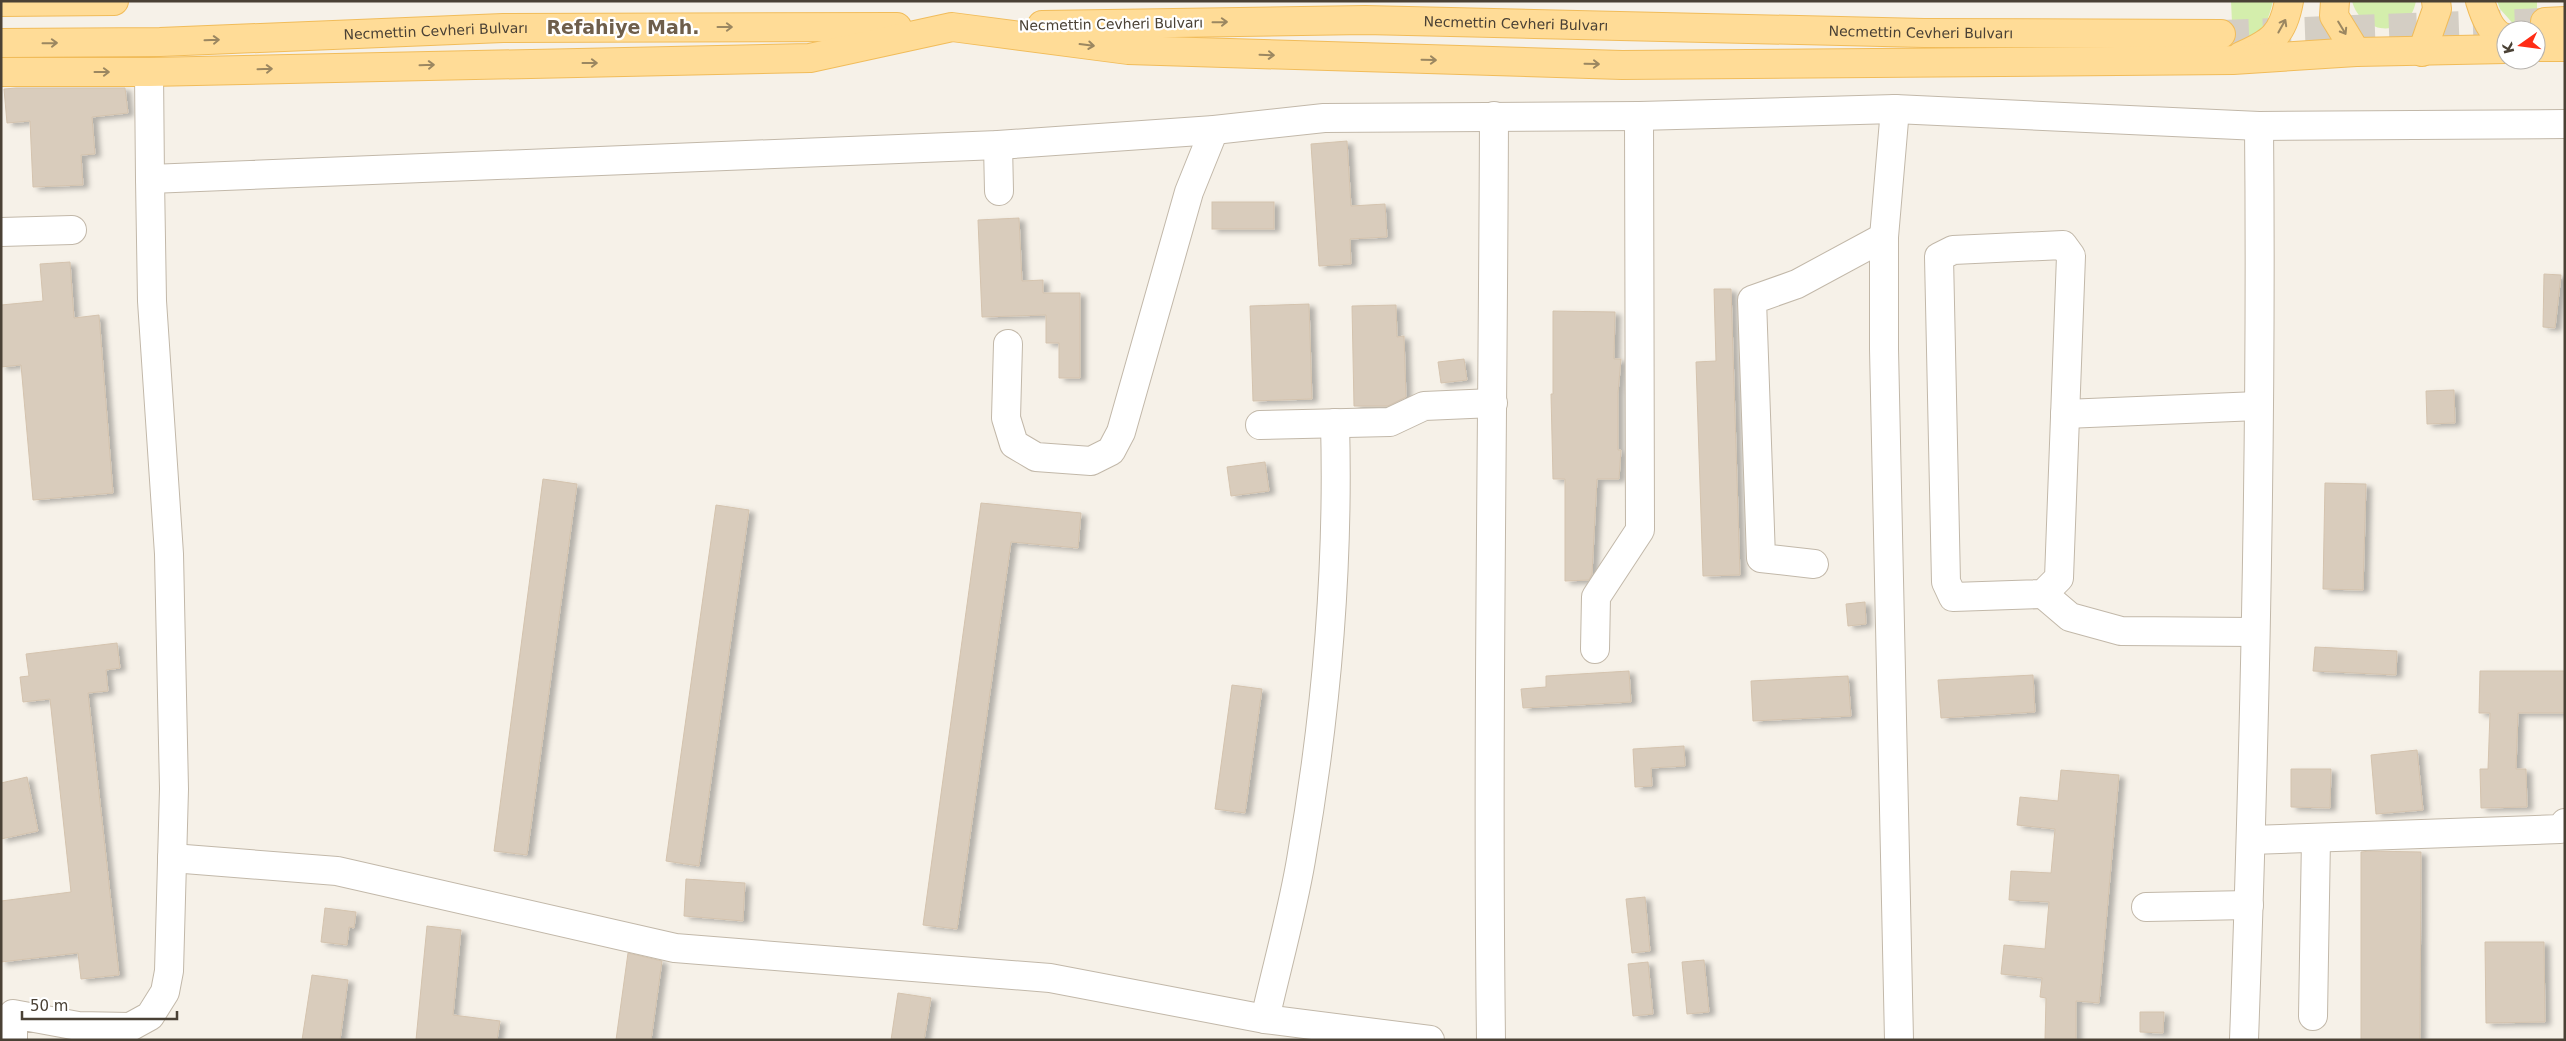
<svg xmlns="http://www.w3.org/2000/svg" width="2566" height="1041" viewBox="0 0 2566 1041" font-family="'DejaVu Sans',sans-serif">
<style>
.green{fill:#d4eeac}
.building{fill:#d9ccbc;stroke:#d4c3ae;filter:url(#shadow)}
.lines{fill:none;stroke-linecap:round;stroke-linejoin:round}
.major-tunnel{stroke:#d4cec4;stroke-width:28;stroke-dasharray:28 14;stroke-linecap:butt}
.minor-casing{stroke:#c2b8a9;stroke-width:30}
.major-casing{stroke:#f1bc5a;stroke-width:30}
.minor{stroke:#fff;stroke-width:28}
.major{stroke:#ffdc97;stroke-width:28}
.oneway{stroke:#9b8761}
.labels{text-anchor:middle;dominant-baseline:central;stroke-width:4.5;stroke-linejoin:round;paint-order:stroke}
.street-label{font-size:14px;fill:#4a4135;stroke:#fff}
.district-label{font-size:19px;font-weight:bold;fill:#6e5e4b;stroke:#fff}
</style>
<defs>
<filter id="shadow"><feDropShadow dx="5.5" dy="3" stdDeviation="2.5" flood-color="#0004"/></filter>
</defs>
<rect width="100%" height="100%" fill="#f6f1e8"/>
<!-- green -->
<g class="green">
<path d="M 2231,1 L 2273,1 C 2266,30 2261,34 2233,43 Z"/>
<path d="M 2352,1 L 2416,1 C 2409,39 2361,36 2352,1 Z"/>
<path d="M 2497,1 L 2537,1 L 2537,35 L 2536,30 L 2517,28 L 2500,9 Z"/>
</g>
<!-- building -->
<g class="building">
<path d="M 16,88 L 125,88 L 128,113 L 92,117 L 95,154 L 81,155 L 83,185 L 33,187 L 30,121 L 7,123 L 4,89 Z"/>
<path d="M 1347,141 L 1351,206 L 1385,204 L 1387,237 L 1350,239 L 1351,264 L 1319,266 L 1311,144 Z"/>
<rect x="1212" y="202" width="62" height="27"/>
<path d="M 1019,218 L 1022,281 L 1043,280 L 1043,293 L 1080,293 L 1080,378 L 1059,378 L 1059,343 L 1046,343 L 1046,315 L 982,317 L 978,220 Z"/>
<path d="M 70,262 L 74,318 L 99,315 L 113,493 L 33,500 L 21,365 L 1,367 L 1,305 L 43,301 L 40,264 Z"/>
<path d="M 2544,274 L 2561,275 L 2555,328 L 2543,327 Z"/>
<path d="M 1714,289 L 1731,289 L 1740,575 L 1703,576 L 1696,362 L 1716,361 Z"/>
<path d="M 1309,304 L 1312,399 L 1253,401 L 1250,306 Z"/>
<path d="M 1396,305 L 1397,337 L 1404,336 L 1406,397 L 1388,406 L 1354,406 L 1352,306 Z"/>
<path d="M 1553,311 L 1615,312 L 1614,359 L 1621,359 L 1618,393 L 1618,450 L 1621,450 L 1619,479 L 1597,479 L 1592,574 L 1589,580 L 1565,581 L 1565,479 L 1553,479 L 1551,394 L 1553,394 Z"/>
<path d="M 1464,359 L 1467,380 L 1441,383 L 1438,362 Z"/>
<path d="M 2454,390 L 2455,423 L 2427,424 L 2426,391 Z"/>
<path d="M 1265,462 L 1269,491 L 1231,496 L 1227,467 Z"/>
<path d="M 543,479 L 577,484 L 527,855 L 494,851 Z"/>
<path d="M 2325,483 L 2366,484 L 2363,590 L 2323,589 Z"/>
<path d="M 981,503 L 1081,513 L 1078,548 L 1011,542 L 957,929 L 923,925 Z"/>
<path d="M 716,505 L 749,510 L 699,866 L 666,861 Z"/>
<path d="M 1865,602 L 1866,624 L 1848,626 L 1846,604 Z"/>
<path d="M 117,643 L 120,668 L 106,670 L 108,691 L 88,693 L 119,975 L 81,979 L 78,953 L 1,962 L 1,901 L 71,892 L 50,699 L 23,702 L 20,677 L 29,676 L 26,654 Z"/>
<path d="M 2315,647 L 2397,651 L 2396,675 L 2313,671 Z"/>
<path d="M 1629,671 L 1631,702 L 1523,708 L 1521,689 L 1546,687 L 1546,676 Z"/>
<path d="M 2480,671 L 2565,671 L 2565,713 L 2518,713 L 2516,769 L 2526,769 L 2527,807 L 2481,808 L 2480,769 L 2488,769 L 2490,713 L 2479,713 Z"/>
<path d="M 2033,675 L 2035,712 L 1941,718 L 1938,680 Z"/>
<path d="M 1848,676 L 1851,716 L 1753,721 L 1751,681 Z"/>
<path d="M 1232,685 L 1262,689 L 1245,813 L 1215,809 Z"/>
<path d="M 1684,746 L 1685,766 L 1651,768 L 1652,786 L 1635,787 L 1633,749 Z"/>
<path d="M 2417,750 L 2423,810 L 2376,814 L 2371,755 Z"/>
<path d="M 2291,769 L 2331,769 L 2330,808 L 2291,807 Z"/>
<path d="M 2061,770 L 2119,775 L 2099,1003 L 2076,1001 L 2076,1040 L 2045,1040 L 2046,998 L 2040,997 L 2042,978 L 2001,974 L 2004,945 L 2045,949 L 2049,902 L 2009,900 L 2011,871 L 2051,873 L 2055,829 L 2017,825 L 2020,797 L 2058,801 Z"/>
<path d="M 27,777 L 38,831 L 1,839 L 1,783 Z"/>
<path d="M 2370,851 L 2421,852 L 2420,1040 L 2361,1040 L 2361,852 Z"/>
<path d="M 686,879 L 745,883 L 743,921 L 684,916 Z"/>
<path d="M 1645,897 L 1650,951 L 1632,953 L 1626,899 Z"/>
<path d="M 325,908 L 356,912 L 354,928 L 349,927 L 347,945 L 321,942 Z"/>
<path d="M 427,926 L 461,930 L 453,1015 L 500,1021 L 497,1040 L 416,1040 Z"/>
<path d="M 2485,942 L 2544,942 L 2545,1022 L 2486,1023 Z"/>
<path d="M 628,953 L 662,961 L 651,1040 L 616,1040 Z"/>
<path d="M 1704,960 L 1709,1012 L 1687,1014 L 1682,962 Z"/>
<path d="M 1648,962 L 1653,1014 L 1633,1016 L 1628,964 Z"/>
<path d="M 312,975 L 348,980 L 340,1040 L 302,1040 Z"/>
<path d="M 898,993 L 931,998 L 924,1040 L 891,1040 Z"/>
<path d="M 2140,1012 L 2164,1012 L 2163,1033 L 2140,1032 Z"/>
</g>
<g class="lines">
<!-- major-tunnel -->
<path class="major-tunnel" d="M 2221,34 L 2545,22"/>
<defs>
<g id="minor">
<path d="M 149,72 L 150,179"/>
<path d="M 1895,109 L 1884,237 L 1884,349 L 1899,1040"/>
<path d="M 998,145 L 999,191"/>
<path d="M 1,232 L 72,230"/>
<path d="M 2063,245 L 2071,256 L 2059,578 L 2043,594 L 1953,597 L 1946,582 L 1939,257 L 1953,250 Z"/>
<path d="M 1008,344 L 1006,418 L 1014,444 L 1036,457 L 1091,461 L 1111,451 L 1121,432 L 1189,192 L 1214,130"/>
<path d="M 2065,414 L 2258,406"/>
<path d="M 1260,425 L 1390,422 L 1424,406 L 1493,403"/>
<path d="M 1814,564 L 1761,558 L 1752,300 L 1797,284 L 1884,237"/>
<path d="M 2043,594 L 2070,617 L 2121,631 L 2255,632"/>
<path d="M 1595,649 L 1596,597 L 1640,530 L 1639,116"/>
<path d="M 2251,840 L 2560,829 L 2565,823"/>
<path d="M 172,858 L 337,871 L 675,948 L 1050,978 L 1265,1019 L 1430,1040"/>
<path d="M 2146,907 L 2249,905"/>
<path d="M 2313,1016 L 2316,838"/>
<path d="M 1265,1019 C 1277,966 1292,913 1301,860 C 1326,717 1339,569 1335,423"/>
<path d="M 13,1040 L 13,1014 L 78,1026 L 130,1027 L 150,1016 L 165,992 L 169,971 L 174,789 L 169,554 L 152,301 L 150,179 L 998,145 L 1214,130 L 1324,118 L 1639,116 L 1895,109 L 2259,126 L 2565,124"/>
<path d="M 1491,1040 C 1487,732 1493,424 1494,116"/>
<path d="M 2244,1040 C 2255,736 2262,431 2259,126"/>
</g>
<g id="major">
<path d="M 2335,1 L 2334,16 L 2356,52"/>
<path d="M 2480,1 C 2484,14 2491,35 2506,38"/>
<path d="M 1,2 L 114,1"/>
<path d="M 2545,22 L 2565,21"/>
<path id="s1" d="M 1042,25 L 1365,20 L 1924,33 L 2221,34"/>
<path id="s2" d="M 1,43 L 160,42 L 503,28 L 897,27"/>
<path d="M 2536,47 L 2565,47"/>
<path d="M 2422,52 L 2437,9 L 2436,1"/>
<path d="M 2241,56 C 2271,43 2283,35 2289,1"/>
<path d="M 1,72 L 149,72 L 810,58 L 952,27 L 1128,50 L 1622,65 L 2233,60 L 2356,52 L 2506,49"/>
</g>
</defs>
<!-- minor casing -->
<use href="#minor" class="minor-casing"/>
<!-- major casing -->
<use href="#major" class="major-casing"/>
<!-- minor -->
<use href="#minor" class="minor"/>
<!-- major -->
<use href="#major" class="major"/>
</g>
<!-- one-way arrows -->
<defs><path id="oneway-shaft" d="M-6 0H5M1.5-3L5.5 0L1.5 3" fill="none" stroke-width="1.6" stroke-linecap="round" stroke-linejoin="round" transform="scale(1.25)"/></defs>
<g class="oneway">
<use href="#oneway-shaft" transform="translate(1220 22) rotate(-1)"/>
<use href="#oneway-shaft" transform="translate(2282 26) rotate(-61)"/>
<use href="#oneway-shaft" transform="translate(725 27)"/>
<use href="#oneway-shaft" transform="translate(2342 28) rotate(59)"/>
<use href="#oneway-shaft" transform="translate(212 40) rotate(-2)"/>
<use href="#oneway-shaft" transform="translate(50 43) rotate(-1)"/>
<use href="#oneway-shaft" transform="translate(1087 45) rotate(7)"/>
<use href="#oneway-shaft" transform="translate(1267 55) rotate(2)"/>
<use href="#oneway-shaft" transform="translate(1429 60) rotate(1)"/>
<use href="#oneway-shaft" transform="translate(590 63)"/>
<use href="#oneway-shaft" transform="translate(1592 64) rotate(1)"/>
<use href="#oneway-shaft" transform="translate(427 65) rotate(-2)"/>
<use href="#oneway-shaft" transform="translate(265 69) rotate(-2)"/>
<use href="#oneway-shaft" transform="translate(102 72)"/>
</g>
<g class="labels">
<!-- street labels -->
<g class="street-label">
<text transform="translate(1111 24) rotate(-1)">Necmettin Cevheri Bulvarı</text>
<text stroke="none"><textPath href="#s1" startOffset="474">Necmettin Cevheri Bulvarı</textPath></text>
<text stroke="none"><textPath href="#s2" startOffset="435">Necmettin Cevheri Bulvarı</textPath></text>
<text stroke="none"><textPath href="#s1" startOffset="879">Necmettin Cevheri Bulvarı</textPath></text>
</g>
<!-- district labels -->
<g class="district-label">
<text x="623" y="27">Refahiye Mah.</text>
</g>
</g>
<!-- border -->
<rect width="2566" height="1041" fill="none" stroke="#4a4135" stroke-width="5"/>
<!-- north arrow -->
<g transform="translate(2521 45) rotate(256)"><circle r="24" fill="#ffffff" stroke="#b7b3ae"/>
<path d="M0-4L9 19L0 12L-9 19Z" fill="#ff2c15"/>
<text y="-8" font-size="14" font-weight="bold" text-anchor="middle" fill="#4a4135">K</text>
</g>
<!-- scale -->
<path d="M22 1011v8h155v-8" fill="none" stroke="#4a4135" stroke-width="2.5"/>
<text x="30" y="1011" font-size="15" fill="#4a4135" stroke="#ffffff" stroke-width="4" paint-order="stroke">50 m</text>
</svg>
